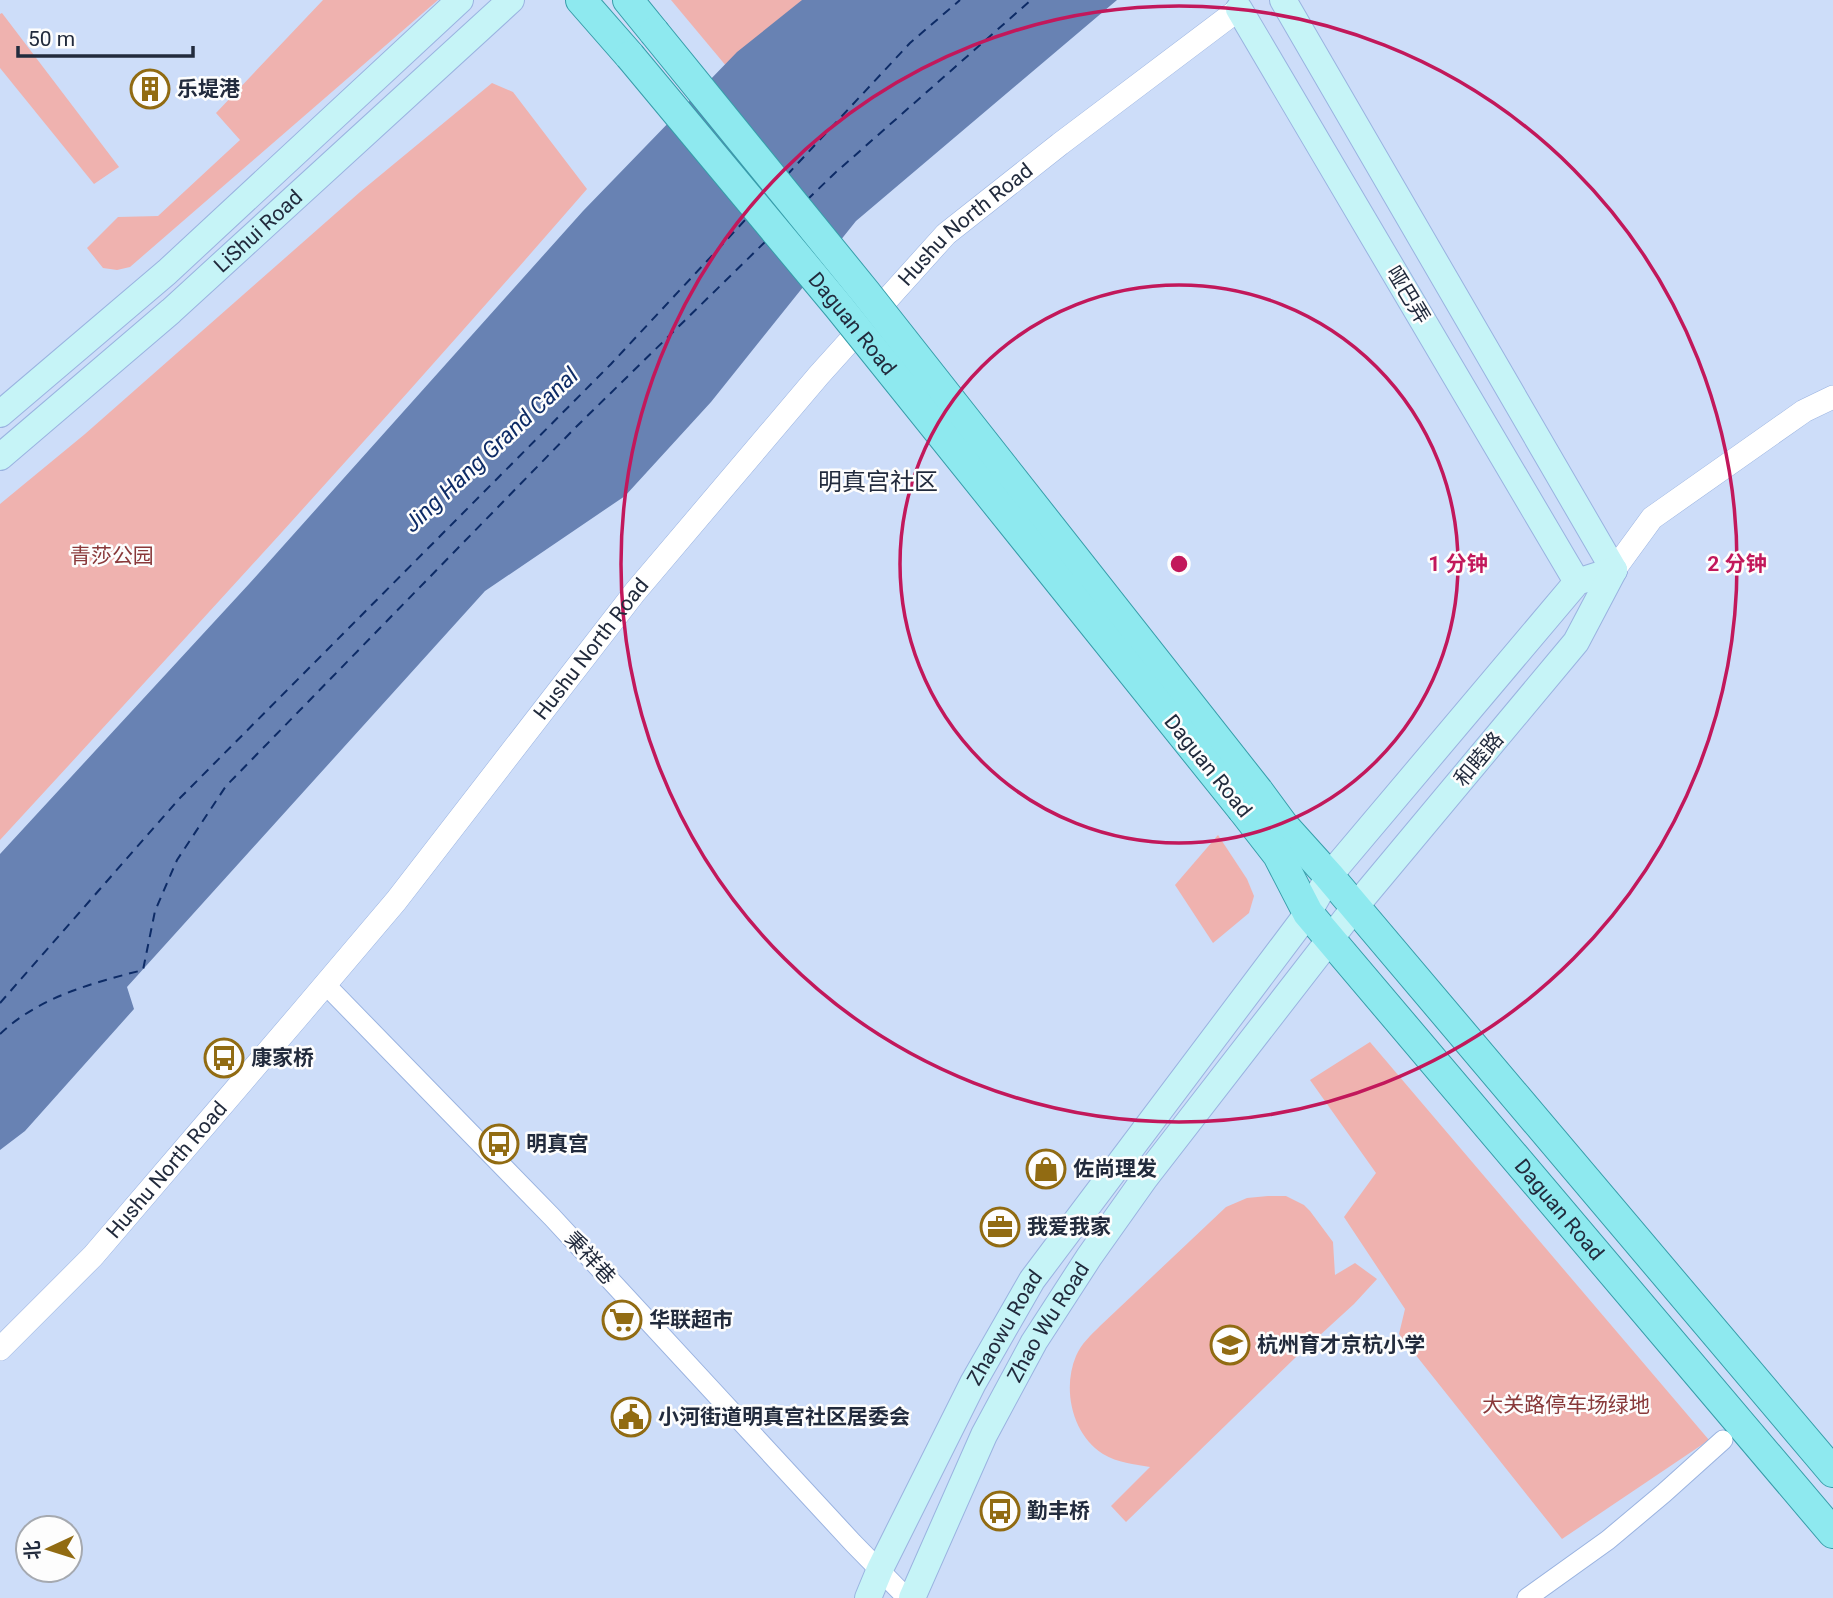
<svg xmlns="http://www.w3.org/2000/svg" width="1833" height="1598" viewBox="0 0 1833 1598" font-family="Roboto,'Noto Sans SC',sans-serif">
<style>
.green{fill:#efb2af}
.water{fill:#6882b3}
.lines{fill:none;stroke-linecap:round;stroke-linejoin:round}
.ferry{stroke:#0d2b66;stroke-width:2;stroke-dasharray:9 7;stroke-linecap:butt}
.minor-casing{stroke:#9ab3e0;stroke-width:21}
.tertiary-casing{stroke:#9ab3e0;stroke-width:24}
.secondary-casing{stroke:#9ab3e0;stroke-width:28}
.primary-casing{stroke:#379daa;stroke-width:32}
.minor{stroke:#fff;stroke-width:19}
.tertiary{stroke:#fff;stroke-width:23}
.secondary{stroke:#c6f4f7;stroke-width:26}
.primary{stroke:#8ee9ef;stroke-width:30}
.primary-bridge-casing{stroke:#379daa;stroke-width:32;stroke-linecap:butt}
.primary-bridge{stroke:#8ee9ef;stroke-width:30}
.ring{fill:none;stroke:#c2185b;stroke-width:3.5}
.labels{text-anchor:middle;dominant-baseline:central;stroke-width:5;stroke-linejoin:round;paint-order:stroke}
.poi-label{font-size:21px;font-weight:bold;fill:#222b3d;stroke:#fdfdfd;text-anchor:start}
.street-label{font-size:21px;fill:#222b3d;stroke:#fdfdfd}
.park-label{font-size:21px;fill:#89393a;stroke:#fdfdfd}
.water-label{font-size:23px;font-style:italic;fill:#0d2b66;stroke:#fdfdfd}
.quarter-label{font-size:24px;fill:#222b3d;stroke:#fdfdfd}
.centre{fill:#c2185b;stroke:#fdfdfd;stroke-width:3.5}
.ring-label{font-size:21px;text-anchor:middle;font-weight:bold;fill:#c2185b;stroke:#fdfdfd;stroke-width:5;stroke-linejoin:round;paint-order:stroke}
</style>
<rect width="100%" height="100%" fill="#cdddf9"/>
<!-- green -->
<g class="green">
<path d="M 323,0 L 438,0 L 130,267 L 117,270 L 103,268 L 87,248 L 118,217 L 158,216 L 240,140 L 216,113 Z"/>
<path d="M 671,0 L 822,0 L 732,73 Z"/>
<path d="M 2,13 L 119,167 L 94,184 L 0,68 L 0,14 Z"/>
<path d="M 492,83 L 513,92 L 587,189 C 395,410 198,625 0,840 L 0,504 L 85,434 L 360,192 Z"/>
<path d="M 1218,835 L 1247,879 L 1254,896 L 1249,913 L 1213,943 L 1175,885 Z"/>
<path d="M 1370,1042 L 1709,1440 L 1562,1539 L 1399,1334 L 1405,1309 L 1344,1217 L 1376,1173 L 1310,1080 Z"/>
<path d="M 1268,1196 L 1286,1196 L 1304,1205 L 1310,1211 L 1333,1242 L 1335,1275 L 1355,1263 L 1377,1279 L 1354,1304 L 1296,1357 L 1126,1522 L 1111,1506 L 1150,1467 C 1134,1464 1118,1463 1103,1454 C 1072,1434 1062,1389 1076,1356 C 1081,1344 1091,1335 1100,1326 L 1226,1207 L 1247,1198 Z"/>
</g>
<!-- water -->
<path class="water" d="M 802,0 L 1117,0 L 856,221 L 711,402 L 625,496 L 485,591 L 127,987 L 134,1009 L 25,1131 L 0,1150 L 0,854 L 249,584 L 583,211 L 737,52 Z"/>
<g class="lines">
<!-- ferry -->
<g class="ferry">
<path d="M 787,175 L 910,43 L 960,0"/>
<path d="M 807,200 L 835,173 L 1031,0"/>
<path d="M 0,1003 L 179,799 L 611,364 L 747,218"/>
<path d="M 0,1034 C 39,997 92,983 143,970 L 155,911 L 177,860 L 226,786 L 576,427 L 766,241"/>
</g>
<defs>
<g id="minor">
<path d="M 325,984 L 552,1217 L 853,1543 L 907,1598"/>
<path d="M 1527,1598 L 1608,1540 L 1664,1493 L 1723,1440"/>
</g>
<g id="tertiary">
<path d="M 1614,570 L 1652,518 L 1804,411 L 1833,397"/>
<path id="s1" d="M 0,1349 L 93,1256 L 301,1013 L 396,901 L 635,592 L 819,375 L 946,234 L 1060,144 L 1239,9"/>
</g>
<g id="secondary">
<path d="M 1283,0 L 1614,570"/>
<path d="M 1239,9 L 1577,582"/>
<path d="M 0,414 L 167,272 L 460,0"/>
<path id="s2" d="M 0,457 L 171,311 L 511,0"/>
<path id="s3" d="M 868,1598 L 880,1569 L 973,1383 L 1032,1280 L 1308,913 L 1329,876 L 1577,582 L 1614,570"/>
<path id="s4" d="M 912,1598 L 984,1435 L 1034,1342 L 1089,1257 L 1145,1178 L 1355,907 L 1576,642 L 1614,570"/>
</g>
<g id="primary">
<path d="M 581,0 L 630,56"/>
<path d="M 628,0 L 654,32"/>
<path d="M 1258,791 L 1283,825 L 1329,876 L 1833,1472"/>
<path id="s5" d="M 1243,810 L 1278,855 L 1308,913 L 1833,1533"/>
</g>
</defs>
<!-- minor casing -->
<use href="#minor" class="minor-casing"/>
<!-- tertiary casing -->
<use href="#tertiary" class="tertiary-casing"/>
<!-- secondary casing -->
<use href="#secondary" class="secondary-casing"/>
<!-- primary casing -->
<use href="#primary" class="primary-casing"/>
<!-- minor -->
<use href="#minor" class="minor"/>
<!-- tertiary -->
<use href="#tertiary" class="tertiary"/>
<!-- secondary -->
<use href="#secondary" class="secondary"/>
<!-- primary -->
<use href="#primary" class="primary"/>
<defs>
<g id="primary-bridge">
<path d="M 654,32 L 866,293 L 1258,791"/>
<path id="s6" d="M 630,56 L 839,307 L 1243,810"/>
</g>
</defs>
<!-- primary-bridge casing -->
<use href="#primary-bridge" class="primary-bridge-casing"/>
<!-- primary-bridge -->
<use href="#primary-bridge" class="primary-bridge"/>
</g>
<!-- distance rings -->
<g class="ring">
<circle cx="1179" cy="564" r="279"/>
<circle cx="1179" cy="564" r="558"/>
</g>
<!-- icons -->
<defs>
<symbol id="building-ring" viewBox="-11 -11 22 22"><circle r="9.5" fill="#fdfdfd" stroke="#916b12" stroke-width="1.5"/><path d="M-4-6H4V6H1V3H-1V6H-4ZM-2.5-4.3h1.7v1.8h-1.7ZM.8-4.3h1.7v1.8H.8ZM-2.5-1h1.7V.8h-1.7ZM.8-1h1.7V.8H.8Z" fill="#916b12"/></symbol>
<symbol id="bus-ring" viewBox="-11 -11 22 22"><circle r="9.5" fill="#fdfdfd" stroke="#916b12" stroke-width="1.5"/><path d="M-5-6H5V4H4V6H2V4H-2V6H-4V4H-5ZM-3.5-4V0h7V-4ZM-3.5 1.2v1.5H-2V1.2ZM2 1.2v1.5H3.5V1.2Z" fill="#916b12"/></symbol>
<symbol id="shop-ring" viewBox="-11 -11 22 22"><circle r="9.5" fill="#fdfdfd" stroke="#916b12" stroke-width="1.5"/><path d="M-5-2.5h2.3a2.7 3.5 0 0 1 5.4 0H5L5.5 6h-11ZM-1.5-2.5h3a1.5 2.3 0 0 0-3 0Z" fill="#916b12"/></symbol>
<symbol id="office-ring" viewBox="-11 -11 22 22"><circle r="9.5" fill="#fdfdfd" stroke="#916b12" stroke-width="1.5"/><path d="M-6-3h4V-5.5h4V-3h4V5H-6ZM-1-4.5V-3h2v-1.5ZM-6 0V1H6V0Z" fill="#916b12"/></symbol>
<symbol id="supermarket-ring" viewBox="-11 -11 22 22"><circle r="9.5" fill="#fdfdfd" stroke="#916b12" stroke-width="1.5"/><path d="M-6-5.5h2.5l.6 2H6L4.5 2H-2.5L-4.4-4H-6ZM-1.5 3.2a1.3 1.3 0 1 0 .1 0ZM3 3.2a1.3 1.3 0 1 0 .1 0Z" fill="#916b12"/></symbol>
<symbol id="school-ring" viewBox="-11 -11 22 22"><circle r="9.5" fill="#fdfdfd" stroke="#916b12" stroke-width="1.5"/><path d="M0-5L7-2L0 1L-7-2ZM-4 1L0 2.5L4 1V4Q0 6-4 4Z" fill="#916b12"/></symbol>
<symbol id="civic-ring" viewBox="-11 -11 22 22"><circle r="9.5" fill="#fdfdfd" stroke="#916b12" stroke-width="1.5"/><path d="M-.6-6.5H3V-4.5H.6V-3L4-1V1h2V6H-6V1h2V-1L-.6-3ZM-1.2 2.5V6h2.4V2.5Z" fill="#916b12"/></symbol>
</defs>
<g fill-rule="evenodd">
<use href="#building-ring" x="128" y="67" width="44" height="44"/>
<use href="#bus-ring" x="202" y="1036" width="44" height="44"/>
<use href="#bus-ring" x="477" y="1122" width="44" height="44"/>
<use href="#shop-ring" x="1024" y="1147" width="44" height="44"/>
<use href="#office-ring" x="978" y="1205" width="44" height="44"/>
<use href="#supermarket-ring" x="600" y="1298" width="44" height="44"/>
<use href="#school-ring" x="1208" y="1323" width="44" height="44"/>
<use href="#civic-ring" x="609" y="1395" width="44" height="44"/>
<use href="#bus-ring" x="978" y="1489" width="44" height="44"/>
</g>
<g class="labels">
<!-- poi labels -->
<g class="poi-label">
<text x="177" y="89">乐堤港</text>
<text x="251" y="1058">康家桥</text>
<text x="526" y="1144">明真宫</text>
<text x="1073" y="1169">佐尚理发</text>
<text x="1027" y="1227">我爱我家</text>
<text x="649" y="1320">华联超市</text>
<text x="1257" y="1345">杭州育才京杭小学</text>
<text x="658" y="1417">小河街道明真宫社区居委会</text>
<text x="1027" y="1511">勤丰桥</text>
</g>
<!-- street labels -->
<g class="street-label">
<text stroke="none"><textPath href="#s1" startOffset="1484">Hushu North Road</textPath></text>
<text stroke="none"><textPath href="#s2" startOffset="343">LiShui Road</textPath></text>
<text transform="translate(1408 295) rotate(59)">哑巴弄</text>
<text stroke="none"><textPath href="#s6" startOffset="348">Daguan Road</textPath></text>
<text stroke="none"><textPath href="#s1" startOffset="917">Hushu North Road</textPath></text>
<text transform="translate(1479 759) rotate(-50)">和睦路</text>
<text transform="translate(1208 766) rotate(51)">Daguan Road</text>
<text stroke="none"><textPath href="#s1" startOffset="245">Hushu North Road</textPath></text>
<text stroke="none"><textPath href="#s5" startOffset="511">Daguan Road</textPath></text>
<text transform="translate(590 1258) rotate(47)">秉祥巷</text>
<text stroke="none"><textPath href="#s4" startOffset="308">Zhao Wu Road</textPath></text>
<text stroke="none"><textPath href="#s3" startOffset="303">Zhaowu Road</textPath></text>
</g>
<!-- park labels -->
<g class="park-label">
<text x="112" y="556">青莎公园</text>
<text x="1566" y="1405">大关路停车场绿地</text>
</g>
<!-- water labels -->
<g class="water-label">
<text transform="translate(491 450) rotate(-43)">Jing Hang Grand Canal</text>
</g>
<!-- quarter labels -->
<g class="quarter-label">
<text x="878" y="482">明真宫社区</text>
</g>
</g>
<circle cx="1179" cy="564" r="10" class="centre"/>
<g class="ring-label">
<text x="1458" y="571">1 分钟</text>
<text x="1737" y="571">2 分钟</text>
</g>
<!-- north arrow -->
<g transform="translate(49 1549) rotate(266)"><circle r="33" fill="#fdfdfd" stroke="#a5a9b0" stroke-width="2"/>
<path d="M0-5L12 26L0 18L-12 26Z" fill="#916b12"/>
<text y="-10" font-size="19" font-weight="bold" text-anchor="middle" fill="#222b3d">北</text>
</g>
<!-- scale -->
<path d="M18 46v10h175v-10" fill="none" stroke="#222b3d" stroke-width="3.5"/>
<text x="28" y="46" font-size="21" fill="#222b3d" stroke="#fdfdfd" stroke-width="5" paint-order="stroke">50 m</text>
</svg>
